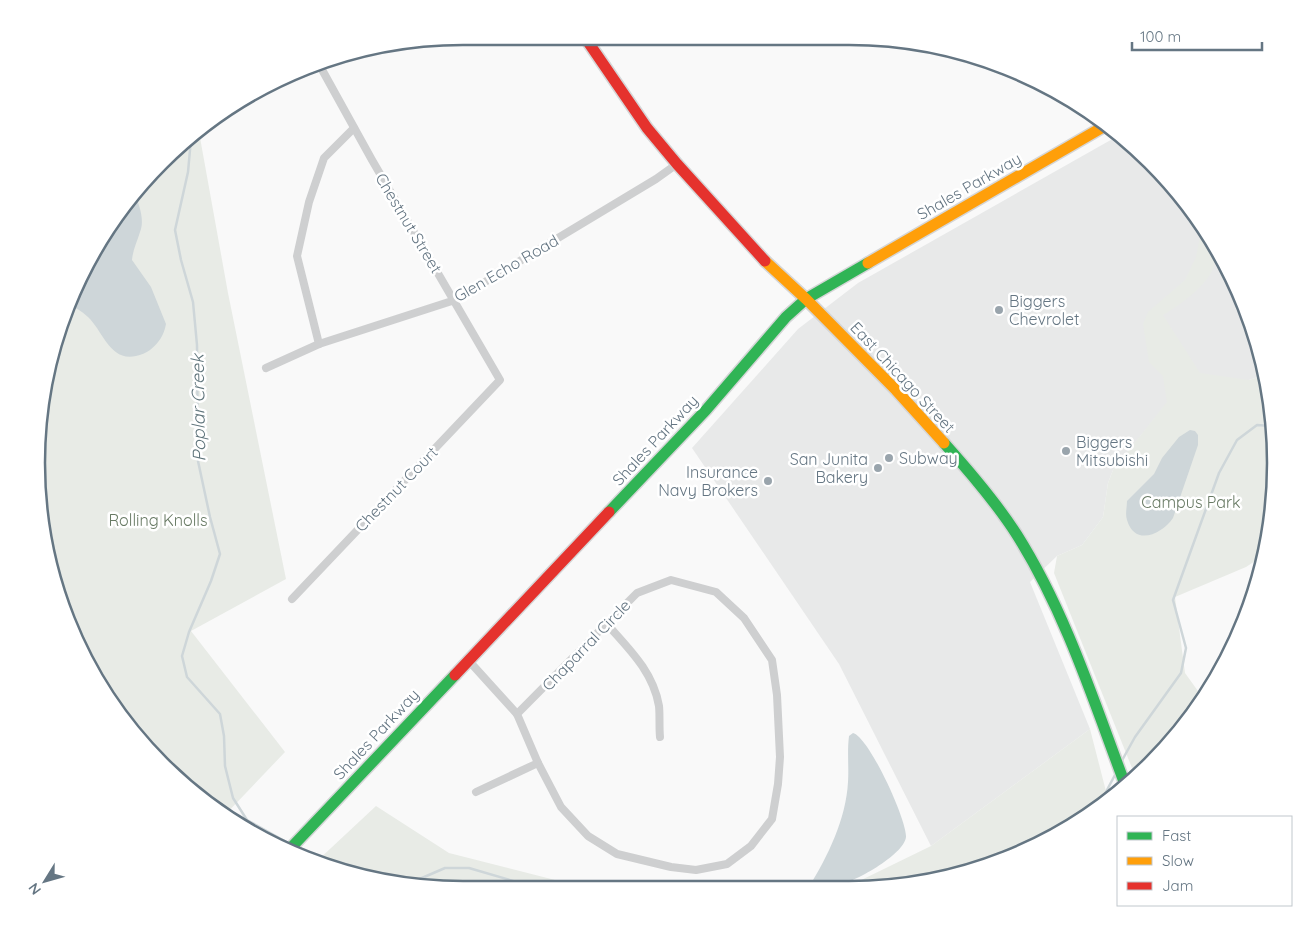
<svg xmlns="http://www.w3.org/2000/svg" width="1312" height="926" viewBox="0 0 1312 926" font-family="Quicksand,sans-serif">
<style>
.built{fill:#e8e9e9}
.green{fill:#e8ebe6}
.water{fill:#ced6d9}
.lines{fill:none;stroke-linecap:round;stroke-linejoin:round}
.stream{stroke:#ced6d9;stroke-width:2.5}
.fast-casing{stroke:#d5d6d7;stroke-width:14}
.slow-casing{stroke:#d5d6d7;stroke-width:14}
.jam-casing{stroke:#d5d6d7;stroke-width:14}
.street{stroke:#cecfd0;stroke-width:8}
.fast{stroke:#30b455;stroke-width:11}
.slow{stroke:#ff9f0a;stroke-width:11}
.jam{stroke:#e5322d;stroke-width:11}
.poi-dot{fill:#99a4ac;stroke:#fff;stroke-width:2}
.labels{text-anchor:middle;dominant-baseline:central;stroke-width:5;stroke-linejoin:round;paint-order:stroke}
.street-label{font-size:16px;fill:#657683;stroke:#fff}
.poi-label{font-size:16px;fill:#657683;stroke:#fff;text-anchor:start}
.park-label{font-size:16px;fill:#687a64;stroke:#fff}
.water-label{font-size:18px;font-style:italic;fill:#60757c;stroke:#fff}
.rim{fill:none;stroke:#657683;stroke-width:2.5}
</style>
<rect width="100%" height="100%" fill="#f9f9f9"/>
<!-- built -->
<path class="built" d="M 1116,137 L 1170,181 L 1218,249 L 1253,326 L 1264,375 L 1249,380 L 1168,402 L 1113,470 L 1108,483 L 1103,517 L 1082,545 L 1057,556 L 1030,582 L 1090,729 L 931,846 L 839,664 L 692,448 L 798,329 L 858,283 Z"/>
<!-- green -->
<g class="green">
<path d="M 199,132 L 228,293 L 286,579 L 191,631 L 285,752 L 225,815 L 203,802 L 142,745 L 80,651 L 44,546 L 40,408 L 69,299 L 142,182 Z"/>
<path d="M 1202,227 L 1216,245 C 1215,252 1216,259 1214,266 C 1208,285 1179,306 1163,315 L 1200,373 L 1249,380 L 1264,375 L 1272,407 L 1275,491 L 1264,555 L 1246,567 L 1175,597 L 1185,673 L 1203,698 L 1188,723 L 1153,760 L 1132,768 L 1054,573 L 1057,556 L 1082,545 L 1103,517 L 1108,483 L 1113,470 L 1167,402 L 1163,376 L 1149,362 L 1143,324 L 1148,312 L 1185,280 L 1196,257 Z"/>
<path d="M 1090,729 L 1108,799 L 1037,846 L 905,886 L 849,886 L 931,846 Z"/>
<path d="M 376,806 L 449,853 L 559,881 L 575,888 L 435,889 L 353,875 L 316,862 Z"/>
</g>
<!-- water -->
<g class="water">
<path d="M 135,193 C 139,206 145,219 140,232 C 137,242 133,249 132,260 L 151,287 L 166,324 C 164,335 159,343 150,350 C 146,353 141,355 136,356 C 110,362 103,331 88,317 C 82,311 75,307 67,305 L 69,299 Z"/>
<path d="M 1190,430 L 1195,431 L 1198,435 L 1198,445 L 1173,518 C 1162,534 1135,547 1127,520 C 1125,514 1127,507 1127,501 L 1154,474 L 1162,458 L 1179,437 Z"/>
<path d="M 853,733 C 869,737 907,820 906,837 C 904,855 853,883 836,886 C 827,888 817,887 809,887 C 828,856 846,819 848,782 C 849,767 847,752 849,736 Z"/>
</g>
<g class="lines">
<!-- stream -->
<g class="stream">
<path d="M 191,139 L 188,172 L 175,230 L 181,260 L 193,302 L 197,345 L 198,461 L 210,517 L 220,554 L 211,581 L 189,632 L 182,656 L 187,677 L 220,714 L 224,736 L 225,766 L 233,798 L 247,820 L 290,844"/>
<path d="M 1120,764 L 1135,737 L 1181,673 L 1186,648 L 1173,600 L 1219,473 L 1237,440 L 1257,425 L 1273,426"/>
<path d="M 1099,805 L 1116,773"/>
<path d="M 297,848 L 337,869"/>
<path d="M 408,884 L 445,868 L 469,868 L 537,888"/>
</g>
<defs>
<g id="fast">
<path d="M 944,443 C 970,472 996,502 1017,535 C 1066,613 1094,702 1126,787"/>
<path d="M 609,512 L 706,410 L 786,317 L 806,299 L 868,263"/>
<path d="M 288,851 L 455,675"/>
</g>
<g id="slow">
<path d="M 765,261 L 806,299 L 896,390 L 944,443"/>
<path d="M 868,263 L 1103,127"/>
</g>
<g id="jam">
<path d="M 584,36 L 647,128 L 677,164 L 765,261"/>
<path d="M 455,675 L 609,512"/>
</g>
</defs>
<!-- fast casing -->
<use href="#fast" class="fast-casing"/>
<!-- slow casing -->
<use href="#slow" class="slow-casing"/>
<!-- jam casing -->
<use href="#jam" class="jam-casing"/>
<!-- street -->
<g class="street">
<path d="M 319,344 L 297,256 L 309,202 L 324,158 L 354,128"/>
<path d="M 266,368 L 319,344 L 455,300 L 656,179 L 677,164"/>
<path d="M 671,580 L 716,592 L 744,618 L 772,660 L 777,695 L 780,757 L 778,784 L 772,819 L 751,846 L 727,864 L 696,870 L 671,867 L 617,854 L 588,836 L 561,807 L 538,763 L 517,714 L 637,593 Z"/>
<path d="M 292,599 L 500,380 L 372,160 L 320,66"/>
<path d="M 606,623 C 628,648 653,671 659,706 C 660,716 659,727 660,737"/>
<path d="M 469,661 L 517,714"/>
<path d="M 1125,783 L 1137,777"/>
<path d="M 476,792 L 538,763"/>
</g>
<!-- fast -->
<use href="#fast" class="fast"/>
<!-- slow -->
<use href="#slow" class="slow"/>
<!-- jam -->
<use href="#jam" class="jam"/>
</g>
<!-- markers -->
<g class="poi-dot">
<circle cx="999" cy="310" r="5"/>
<circle cx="1066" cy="451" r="5"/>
<circle cx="889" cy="458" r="5"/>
<circle cx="878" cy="468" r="5"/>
<circle cx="768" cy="481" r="5"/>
</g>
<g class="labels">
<!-- street labels -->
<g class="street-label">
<text transform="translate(969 186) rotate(-30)">Shales Parkway</text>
<text transform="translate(409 223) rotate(59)">Chestnut Street</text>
<text transform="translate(506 268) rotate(-30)">Glen Echo Road</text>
<text transform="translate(903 377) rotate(47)">East Chicago Street</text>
<text transform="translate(655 440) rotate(-47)">Shales Parkway</text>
<text transform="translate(396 489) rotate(-46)">Chestnut Court</text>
<text transform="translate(586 645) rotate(-46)">Chaparral Circle</text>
<text transform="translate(376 734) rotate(-47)">Shales Parkway</text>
</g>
<!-- poi labels -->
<g class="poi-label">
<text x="1009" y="301">Biggers<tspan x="1009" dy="18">Chevrolet</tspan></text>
<text x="1076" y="442">Biggers<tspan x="1076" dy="18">Mitsubishi</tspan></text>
<text x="899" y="458">Subway</text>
<text x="868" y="459" text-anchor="end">San Junita<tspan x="868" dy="18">Bakery</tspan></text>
<text x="758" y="472" text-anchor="end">Insurance<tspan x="758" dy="18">Navy Brokers</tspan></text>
</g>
<!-- park labels -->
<g class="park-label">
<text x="1191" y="502">Campus Park</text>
<text x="158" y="520">Rolling Knolls</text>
</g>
<!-- water labels -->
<g class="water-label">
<text transform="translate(198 408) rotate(-91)">Poplar Creek</text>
</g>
</g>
<!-- crop -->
<path d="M0 0H1312V926H0ZM463 45H849A418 418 0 0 1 1267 463V463A418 418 0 0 1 849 881H463A418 418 0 0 1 45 463V463A418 418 0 0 1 463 45Z" fill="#fff" fill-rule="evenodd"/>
<path class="rim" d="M463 45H849A418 418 0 0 1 1267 463V463A418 418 0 0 1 849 881H463A418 418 0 0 1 45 463V463A418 418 0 0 1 463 45Z"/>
<!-- legend -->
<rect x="1117" y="816" width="175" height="90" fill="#ffffff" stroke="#c1c8cd"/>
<rect x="1127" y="832" width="25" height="8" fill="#30b455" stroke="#c1c8cd"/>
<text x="1162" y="841" font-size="15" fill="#657683">Fast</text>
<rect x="1127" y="857" width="25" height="8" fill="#ff9f0a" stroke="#c1c8cd"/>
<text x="1162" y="866" font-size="15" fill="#657683">Slow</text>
<rect x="1127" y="882" width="25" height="8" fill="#e5322d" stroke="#c1c8cd"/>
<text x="1162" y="891" font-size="15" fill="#657683">Jam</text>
<!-- north arrow -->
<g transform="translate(45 881) rotate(233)" stroke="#ffffff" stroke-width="4" paint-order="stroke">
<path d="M0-4L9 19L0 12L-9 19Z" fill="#657683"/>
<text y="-8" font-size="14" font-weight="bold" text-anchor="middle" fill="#657683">N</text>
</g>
<!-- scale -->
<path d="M1132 42v8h130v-8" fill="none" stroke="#657683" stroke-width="2.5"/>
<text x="1140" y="42" font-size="15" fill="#657683" stroke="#ffffff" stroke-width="4" paint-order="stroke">100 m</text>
</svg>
